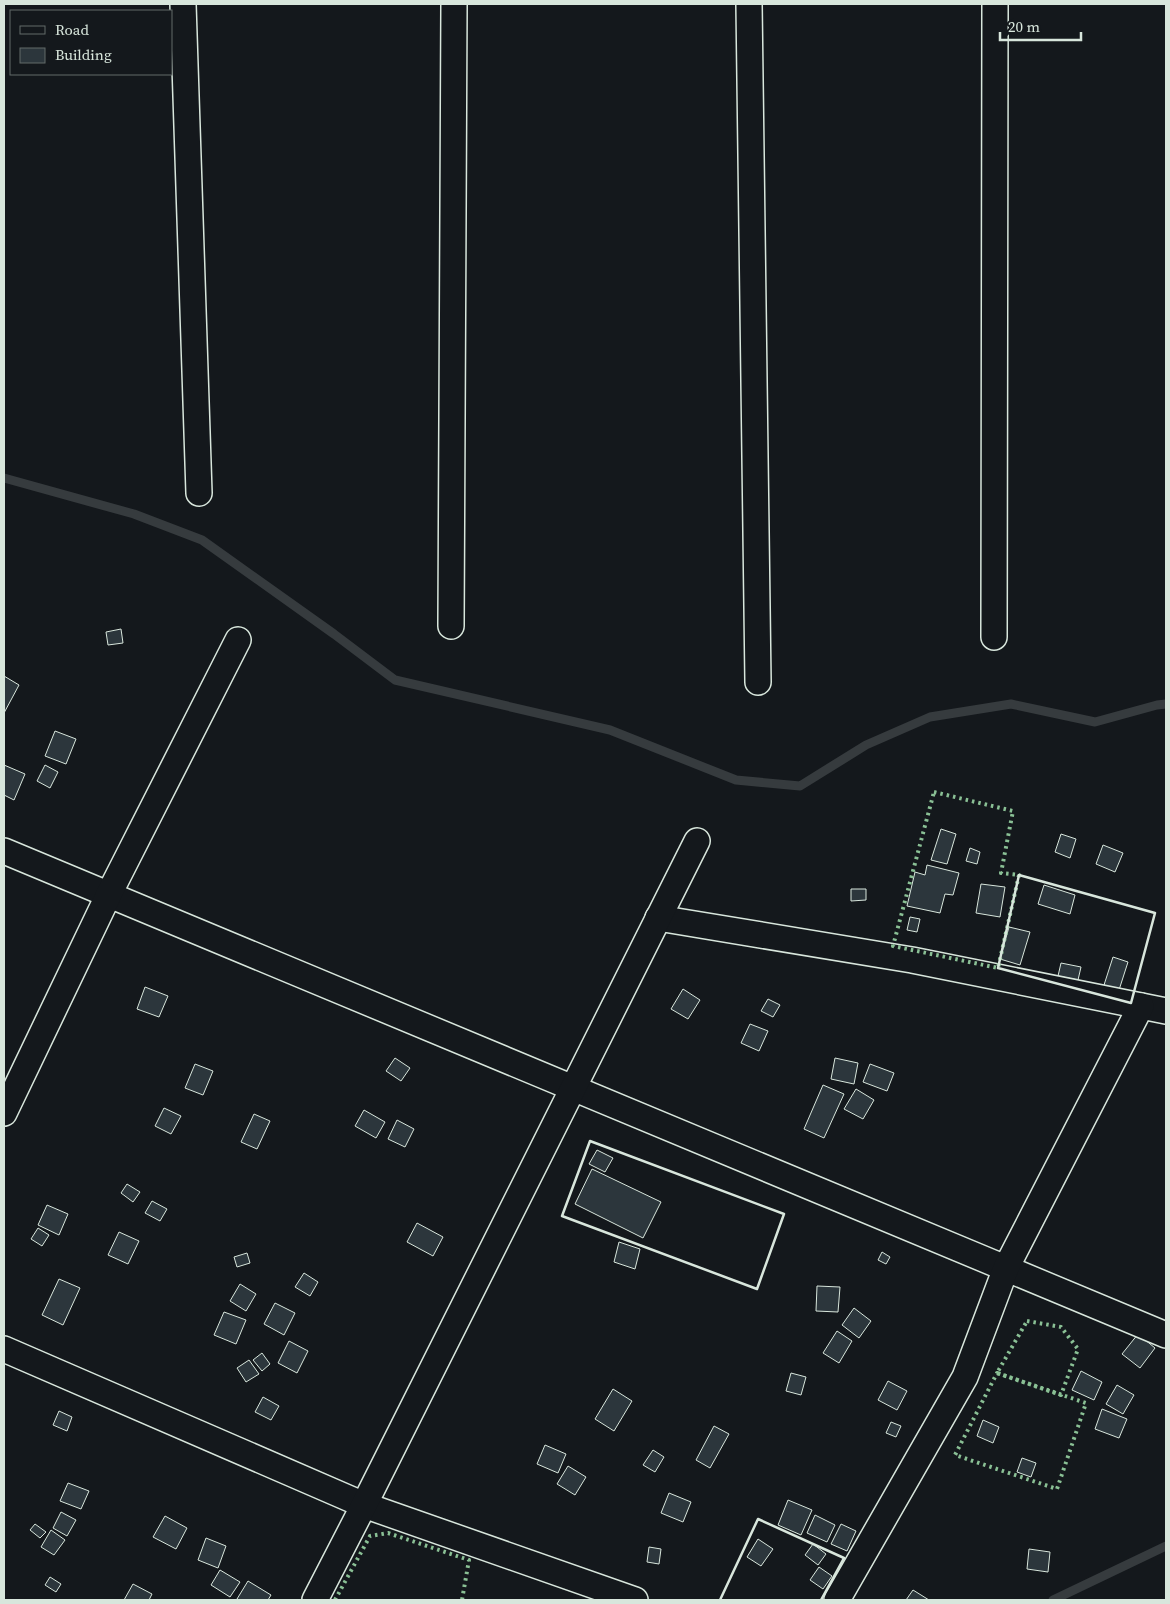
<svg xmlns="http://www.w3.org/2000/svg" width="1170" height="1604" viewBox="0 0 1170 1604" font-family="'Source Serif 4',serif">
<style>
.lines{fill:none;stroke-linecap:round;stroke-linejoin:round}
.stream{stroke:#363b3e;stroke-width:9}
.building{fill:#2c363c;stroke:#d8e6dc}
.street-casing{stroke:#d8e6dc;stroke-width:28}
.street{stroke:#14181c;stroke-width:25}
.hedge{stroke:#8ac095;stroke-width:4;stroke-dasharray:2.5 4;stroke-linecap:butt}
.wall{stroke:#d8e6dc;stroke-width:2.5}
</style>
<rect width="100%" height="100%" fill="#14181c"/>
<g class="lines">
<!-- stream -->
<g class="stream">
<path d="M 4,478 L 134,514 L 202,540 L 334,634 L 395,680 L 610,730 L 736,780 L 800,786 L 866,745 L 930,717 L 1011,704 L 1095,722 L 1157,705 L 1166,704"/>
<path d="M 1053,1600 L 1166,1546"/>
</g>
</g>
<!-- building -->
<g class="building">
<path d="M 121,629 L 123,643 L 108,645 L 106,632 Z"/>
<path d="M 4,676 L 19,685 L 4,713 Z"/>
<path d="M 55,731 L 76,739 L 66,764 L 45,756 Z"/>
<path d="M 4,765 L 25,774 L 14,800 L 4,795 Z"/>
<path d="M 45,765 L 58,772 L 50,788 L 37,781 Z"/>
<path d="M 941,829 L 956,834 L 947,864 L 931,860 Z"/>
<path d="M 1061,834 L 1076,839 L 1070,858 L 1055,852 Z"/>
<path d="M 1103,845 L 1123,853 L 1115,872 L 1096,864 Z"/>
<path d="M 970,848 L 980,852 L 977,864 L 966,861 Z"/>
<path d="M 927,865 L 959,873 L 953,895 L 945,894 L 940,913 L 907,906 L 915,872 L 925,875 Z"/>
<path d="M 981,884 L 1005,887 L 1000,917 L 976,913 Z"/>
<path d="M 1044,885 L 1075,895 L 1070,914 L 1038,904 Z"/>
<path d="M 851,889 L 866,889 L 866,900 L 851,901 Z"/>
<path d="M 910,917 L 920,919 L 917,932 L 907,930 Z"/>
<path d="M 1009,927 L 1030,932 L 1020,965 L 1000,959 Z"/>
<path d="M 1113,957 L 1128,962 L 1119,990 L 1104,985 Z"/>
<path d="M 1061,963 L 1081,967 L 1078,980 L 1058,976 Z"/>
<path d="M 145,987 L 168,996 L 159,1017 L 137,1009 Z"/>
<path d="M 683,989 L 700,1000 L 688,1019 L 671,1009 Z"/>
<path d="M 768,999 L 780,1005 L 773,1017 L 761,1011 Z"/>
<path d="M 750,1024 L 768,1031 L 759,1051 L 741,1043 Z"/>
<path d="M 395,1058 L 410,1068 L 401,1081 L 386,1071 Z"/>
<path d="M 835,1058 L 858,1063 L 854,1084 L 831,1079 Z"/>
<path d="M 195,1064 L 213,1071 L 203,1095 L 185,1088 Z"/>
<path d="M 870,1064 L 894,1073 L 887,1091 L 863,1082 Z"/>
<path d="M 823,1085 L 844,1094 L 824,1138 L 804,1129 Z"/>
<path d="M 856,1089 L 874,1100 L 863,1119 L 844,1109 Z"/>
<path d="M 164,1108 L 181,1116 L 171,1134 L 155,1126 Z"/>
<path d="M 364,1110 L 385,1122 L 376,1138 L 355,1126 Z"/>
<path d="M 254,1114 L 270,1121 L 257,1149 L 241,1142 Z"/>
<path d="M 397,1120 L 414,1129 L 405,1147 L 388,1139 Z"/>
<path d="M 597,1150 L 613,1158 L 605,1172 L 589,1164 Z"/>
<path d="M 592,1169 L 661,1202 L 643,1238 L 575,1204 Z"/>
<path d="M 127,1184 L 140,1192 L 133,1202 L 121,1193 Z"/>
<path d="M 152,1201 L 167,1209 L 160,1221 L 145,1213 Z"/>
<path d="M 47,1205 L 68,1214 L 59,1235 L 38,1225 Z"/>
<path d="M 417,1223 L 443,1237 L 433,1256 L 407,1242 Z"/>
<path d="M 38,1228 L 49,1235 L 42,1246 L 31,1239 Z"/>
<path d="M 119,1232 L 139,1241 L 128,1264 L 108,1255 Z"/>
<path d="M 619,1242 L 640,1249 L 635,1269 L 614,1262 Z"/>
<path d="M 882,1252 L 890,1257 L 886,1264 L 878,1260 Z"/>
<path d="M 247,1253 L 250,1263 L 237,1267 L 234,1257 Z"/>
<path d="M 304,1273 L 318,1282 L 310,1296 L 295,1287 Z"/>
<path d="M 59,1279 L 80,1288 L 63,1325 L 42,1315 Z"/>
<path d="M 240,1284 L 256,1294 L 246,1311 L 230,1301 Z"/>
<path d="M 817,1286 L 840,1287 L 838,1312 L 816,1311 Z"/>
<path d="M 275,1303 L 295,1313 L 284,1335 L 264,1324 Z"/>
<path d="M 854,1308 L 871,1321 L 859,1338 L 842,1325 Z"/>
<path d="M 224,1312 L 246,1320 L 236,1344 L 214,1335 Z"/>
<path d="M 837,1331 L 852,1341 L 839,1363 L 823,1353 Z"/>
<path d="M 1138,1334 L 1155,1348 L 1140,1368 L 1122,1354 Z"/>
<path d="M 289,1341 L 308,1351 L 297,1373 L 278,1363 Z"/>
<path d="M 262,1353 L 270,1364 L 262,1371 L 253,1360 Z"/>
<path d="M 249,1360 L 259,1374 L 246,1382 L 237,1368 Z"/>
<path d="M 1081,1371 L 1102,1382 L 1094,1400 L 1072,1390 Z"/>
<path d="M 791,1373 L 806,1377 L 801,1395 L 786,1391 Z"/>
<path d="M 888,1381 L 907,1391 L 897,1410 L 878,1400 Z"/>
<path d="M 1117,1385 L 1134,1395 L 1123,1414 L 1106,1404 Z"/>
<path d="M 613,1389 L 632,1401 L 614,1431 L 595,1419 Z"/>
<path d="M 263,1397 L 279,1406 L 271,1420 L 255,1412 Z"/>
<path d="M 1102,1409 L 1127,1419 L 1119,1438 L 1095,1429 Z"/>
<path d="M 59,1411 L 72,1417 L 67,1431 L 53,1425 Z"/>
<path d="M 983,1420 L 999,1427 L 993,1443 L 977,1436 Z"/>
<path d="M 891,1422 L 901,1426 L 896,1437 L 886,1433 Z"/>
<path d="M 714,1426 L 729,1434 L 710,1468 L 696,1460 Z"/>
<path d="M 545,1445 L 566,1454 L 558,1473 L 537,1464 Z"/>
<path d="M 653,1450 L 664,1457 L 655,1472 L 643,1465 Z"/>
<path d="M 1022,1458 L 1036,1463 L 1031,1477 L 1017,1472 Z"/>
<path d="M 568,1466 L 586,1477 L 575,1495 L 557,1484 Z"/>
<path d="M 68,1483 L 89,1491 L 81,1509 L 60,1501 Z"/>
<path d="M 669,1493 L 691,1502 L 683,1522 L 661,1513 Z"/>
<path d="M 788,1500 L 812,1510 L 801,1535 L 778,1525 Z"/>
<path d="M 61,1512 L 76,1520 L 67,1536 L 53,1528 Z"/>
<path d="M 815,1515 L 835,1525 L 827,1542 L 807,1533 Z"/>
<path d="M 165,1516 L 187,1528 L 176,1549 L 153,1537 Z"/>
<path d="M 35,1524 L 46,1532 L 40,1538 L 30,1530 Z"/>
<path d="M 841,1524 L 856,1531 L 847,1551 L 831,1544 Z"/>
<path d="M 51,1530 L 65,1540 L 54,1555 L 41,1547 Z"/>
<path d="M 206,1538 L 226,1546 L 218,1568 L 198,1560 Z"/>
<path d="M 758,1539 L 773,1549 L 761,1566 L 747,1557 Z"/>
<path d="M 813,1544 L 826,1554 L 818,1565 L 805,1555 Z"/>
<path d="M 649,1547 L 661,1549 L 659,1564 L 647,1562 Z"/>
<path d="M 1029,1549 L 1050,1552 L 1048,1572 L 1027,1569 Z"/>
<path d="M 819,1567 L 832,1576 L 823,1589 L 810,1580 Z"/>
<path d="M 220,1570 L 240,1582 L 230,1597 L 211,1585 Z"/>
<path d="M 50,1577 L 61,1584 L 56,1592 L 45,1585 Z"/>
<path d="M 248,1581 L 271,1595 L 268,1600 L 239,1600 L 237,1599 Z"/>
<path d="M 133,1584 L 152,1594 L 149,1600 L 124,1600 Z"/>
<path d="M 913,1590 L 929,1600 L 906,1600 Z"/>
</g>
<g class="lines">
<defs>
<g id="street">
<path d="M 183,4 L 199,493"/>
<path d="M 749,4 L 758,682"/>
<path d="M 451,626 L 454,4"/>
<path d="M 994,637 L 995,4"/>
<path d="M 4,851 L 1166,1335"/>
<path d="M 658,918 L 912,960 L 1166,1011"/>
<path d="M 4,1113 L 109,894 L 238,640"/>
<path d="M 4,1349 L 364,1505 L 635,1600"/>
<path d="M 315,1600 L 364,1505 L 697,841"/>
<path d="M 837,1600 L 965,1377 L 1006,1268 L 1141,1006"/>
</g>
</defs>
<!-- street casing -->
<use href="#street" class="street-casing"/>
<!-- street -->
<use href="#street" class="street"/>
<!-- hedge -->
<g class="hedge">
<path d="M 934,792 L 1013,811 L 1001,873 L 1019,875 L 998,968 L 893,946 Z"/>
<path d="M 1027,1321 L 1061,1327 L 1078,1349 L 1061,1395 L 997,1373 Z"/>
<path d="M 997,1373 L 1086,1403 L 1057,1489 L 955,1455 Z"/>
<path d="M 335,1600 L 370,1536 L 388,1533 L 469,1560 L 462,1600"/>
</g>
<!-- wall -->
<g class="wall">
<path d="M 1019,875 L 1155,913 L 1131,1003 L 998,968 Z"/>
<path d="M 590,1141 L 784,1214 L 757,1289 L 562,1216 Z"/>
<path d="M 720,1600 L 758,1519 L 844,1558 L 821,1600"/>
</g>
</g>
<!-- border -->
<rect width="1170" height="1604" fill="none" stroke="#d8e6dc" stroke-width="10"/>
<!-- legend -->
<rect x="10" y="10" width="162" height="65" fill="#14181c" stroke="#626a69"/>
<rect x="20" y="26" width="25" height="8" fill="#14181c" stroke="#626a69"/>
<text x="55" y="35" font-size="15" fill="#d8e6dc">Road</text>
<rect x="20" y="48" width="25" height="15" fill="#2c363c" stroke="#626a69"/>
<text x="55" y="60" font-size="15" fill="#d8e6dc">Building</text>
<!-- scale -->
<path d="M1000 32v8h81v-8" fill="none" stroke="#d8e6dc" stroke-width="2.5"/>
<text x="1008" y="32" font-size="15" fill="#d8e6dc" stroke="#14181c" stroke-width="4" paint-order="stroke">20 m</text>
</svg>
